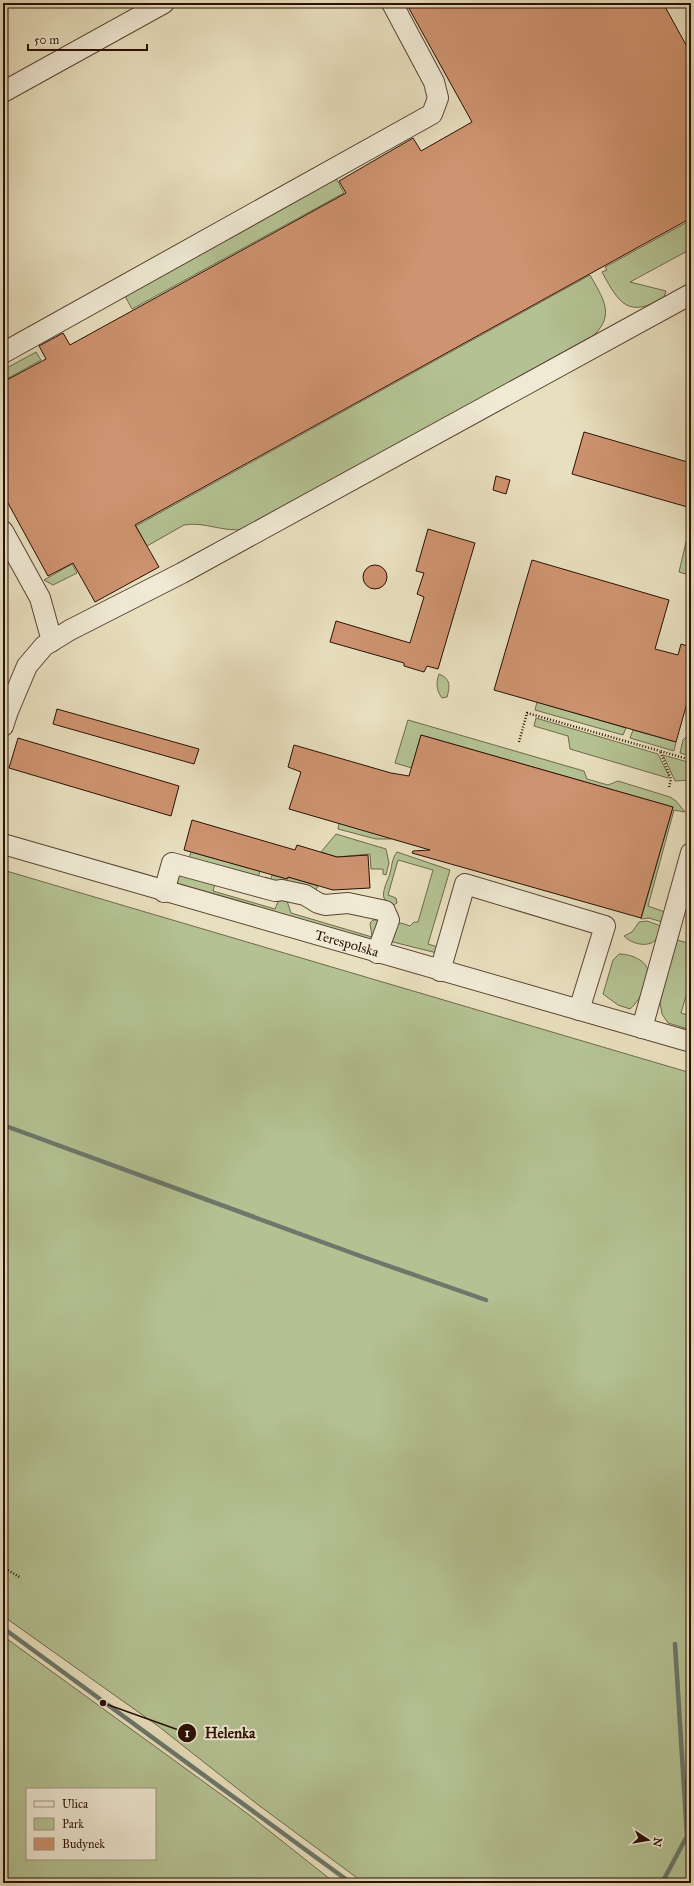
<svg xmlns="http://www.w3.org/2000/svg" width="694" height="1886" viewBox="0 0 694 1886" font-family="'IM FELL Great Primer',serif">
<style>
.green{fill:#b4c293;stroke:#6f694b;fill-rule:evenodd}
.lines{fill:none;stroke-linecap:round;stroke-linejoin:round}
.stream{stroke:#6b786b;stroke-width:4.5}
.building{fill:#ce9370;stroke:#2a1003}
.minor-casing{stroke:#5a4432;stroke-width:22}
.path{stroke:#2a1003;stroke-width:2.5;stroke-dasharray:1 2;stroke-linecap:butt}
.minor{stroke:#f0ead5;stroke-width:20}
.labels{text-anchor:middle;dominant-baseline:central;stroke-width:4;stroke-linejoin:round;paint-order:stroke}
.street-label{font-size:14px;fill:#2a1003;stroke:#f0ead5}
.leader{fill:none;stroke:#2a1003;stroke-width:1.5}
.callout-dot{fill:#2a1003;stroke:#f0ead5;stroke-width:1.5}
.mark-label{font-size:12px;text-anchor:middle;font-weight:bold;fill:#fff}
.callout-label{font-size:15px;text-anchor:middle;font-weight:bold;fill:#2a1003;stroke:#f0ead5;stroke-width:4;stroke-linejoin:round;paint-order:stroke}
</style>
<rect width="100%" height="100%" fill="#e8dfbe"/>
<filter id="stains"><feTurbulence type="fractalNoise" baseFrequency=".005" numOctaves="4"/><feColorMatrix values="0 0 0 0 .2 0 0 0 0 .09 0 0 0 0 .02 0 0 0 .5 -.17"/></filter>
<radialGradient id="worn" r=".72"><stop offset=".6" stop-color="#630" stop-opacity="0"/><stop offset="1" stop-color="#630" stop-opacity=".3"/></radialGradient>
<!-- green -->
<g class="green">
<path d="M 336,178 L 344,193 L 132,309 L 126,298 L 127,294 Z"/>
<path d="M 689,221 L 691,225 L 691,249 L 630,282 L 666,291 L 664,297 C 629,319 619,304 602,272 L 607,270 L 605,267 Z"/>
<path d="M 590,275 C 602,297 616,314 594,335 L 245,529 C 224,533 204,521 184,525 L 147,546 L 136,526 Z"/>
<path d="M 36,352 L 41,360 L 3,381 L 3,370 Z"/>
<path d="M 691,540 L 691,569 L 689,575 L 679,572 L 686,542 Z"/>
<path d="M 72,564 L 77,573 L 53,585 L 44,580 Z"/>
<path d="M 439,674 C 451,679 450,686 447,697 L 442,698 C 436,690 436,683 439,674 Z"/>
<path d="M 537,702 L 626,728 L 623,735 L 535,710 Z"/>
<path d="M 536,718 L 658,754 L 669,776 L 668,778 L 570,749 L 568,736 L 534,726 Z"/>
<path d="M 408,720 L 584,771 L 587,779 L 608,785 L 618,781 L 670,797 L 676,801 L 685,812 L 674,810 L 648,906 L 665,912 L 662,922 L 649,918 L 641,919 L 673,807 L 421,735 L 412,768 L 395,763 Z"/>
<path d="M 633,730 L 676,742 L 674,751 L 630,738 Z"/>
<path d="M 691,732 L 691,756 L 680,753 L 683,740 Z"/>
<path d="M 663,755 L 691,763 L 691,780 L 675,781 Z"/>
<path d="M 408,780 L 391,839 L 376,839 L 338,829 L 339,823 Z"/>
<path d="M 336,834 L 386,849 L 389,863 L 386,875 L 383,874 L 383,869 L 371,869 L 370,854 L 337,857 L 321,852 Z"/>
<path d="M 191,852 L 260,871 L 257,881 L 188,861 Z"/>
<path d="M 397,852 L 450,870 L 428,944 L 438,947 L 437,953 L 389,941 L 394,925 L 401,923 L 410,926 L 414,922 L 418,922 L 433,870 L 398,860 L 388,895 L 396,898 L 397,903 L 394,905 C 375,901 387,884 390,873 C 392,866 392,858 397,852 Z"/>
<path d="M 3,870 L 691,1073 L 691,1883 L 364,1883 L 257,1804 L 158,1726 L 3,1616 Z"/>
<path d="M 176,872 L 215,884 L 213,891 L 275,909 L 280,897 L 286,898 L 291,913 L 372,937 L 370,923 L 373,920 L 380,920 L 372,941 L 177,884 Z"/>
<path d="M 272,875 L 288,879 L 288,877 L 318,886 L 315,891 L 263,883 L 265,877 L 271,879 Z"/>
<path d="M 647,921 L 661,926 C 660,930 659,935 657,938 C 650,949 631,944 624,936 L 632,932 L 639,922 Z"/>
<path d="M 674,939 L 691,944 L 691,979 L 681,1013 L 691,1016 L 688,1029 L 668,1023 L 662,1014 L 660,1002 Z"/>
<path d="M 619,954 C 630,954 648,960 648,973 C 647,977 645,982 644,985 C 642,995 637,1003 630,1009 L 618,1005 L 603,994 L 613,960 Z"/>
<path d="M 3,1636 L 248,1814 L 335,1883 L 3,1883 ZM 27,1789 L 155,1789 L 155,1859 L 27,1859 Z"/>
</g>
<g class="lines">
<!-- stream -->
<g class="stream">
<path d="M 3,1125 L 363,1257 L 486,1300"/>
<path d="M 3,1628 L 351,1883"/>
<path d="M 662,1883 L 687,1836 L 675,1644"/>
</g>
</g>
<!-- building -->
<g class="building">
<path d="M 406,3 L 663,3 L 691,54 L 691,218 L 135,525 L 159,567 L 95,602 L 73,563 L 48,576 L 3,494 L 3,382 L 46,359 L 39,346 L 63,333 L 70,345 L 346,193 L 339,181 L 413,138 L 421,151 L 472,122 Z"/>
<path d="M 584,432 L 691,463 L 691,508 L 572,474 Z"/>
<path d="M 496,476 L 510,480 L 506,494 L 493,490 Z"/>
<path d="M 428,529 L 475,543 L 438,669 L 427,666 L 424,672 L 404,666 L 404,663 L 330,642 L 336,621 L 410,643 L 424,597 L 417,594 L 424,573 L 416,571 Z"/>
<path d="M 532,560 L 669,600 L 655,649 L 678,655 L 681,644 L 691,647 L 691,689 L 676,742 L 494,690 Z"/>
<circle cx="375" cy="577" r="12"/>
<path d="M 57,709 L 199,749 L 194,764 L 53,724 Z"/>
<path d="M 421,735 L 673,807 L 641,918 L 412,853 L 413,851 L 430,850 L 289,809 L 301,772 L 288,767 L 294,745 L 391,773 L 409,776 Z"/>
<path d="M 18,738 L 179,786 L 171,816 L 9,768 Z"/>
<path d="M 192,820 L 295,850 L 297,845 L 337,857 L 368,855 L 370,888 L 333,890 L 288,877 L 287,879 L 184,850 Z"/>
</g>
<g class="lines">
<defs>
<g id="minor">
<path d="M 3,92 L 164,3"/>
<path d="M 3,353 L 432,114 L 438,98 L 434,82 L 392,3"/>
<path d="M 3,531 L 40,598 L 52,641"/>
<path d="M 3,726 L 8,711 L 27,666 L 44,646 L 70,630 L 182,573 L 691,294"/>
<path id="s1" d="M 3,844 L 691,1042"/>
<path d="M 164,892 L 172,863 L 275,891 L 282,890 L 305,895 L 318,903 L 325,905 L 348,903 L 381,910 L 385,911 L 389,920 L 377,953"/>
<path d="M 440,971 L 465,884 L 605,926 L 579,1010"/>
<path d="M 642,1028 L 691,853"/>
</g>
</defs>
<!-- minor casing -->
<use href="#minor" class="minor-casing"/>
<!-- path -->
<g class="path">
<path d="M 519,742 L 527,713 L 660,751"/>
<path d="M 669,787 L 671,779 L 660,751 L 691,760"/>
<path d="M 3,1567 L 21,1578"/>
</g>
<!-- minor -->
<use href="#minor" class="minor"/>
</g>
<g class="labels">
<!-- street labels -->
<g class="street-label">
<text stroke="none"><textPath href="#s1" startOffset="358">Terespolska</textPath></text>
</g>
</g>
<!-- callouts -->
<path class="leader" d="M103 1703L187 1733"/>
<g class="callout-dot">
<circle cx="103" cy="1703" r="4"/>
<circle cx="187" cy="1733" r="10"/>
</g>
<g class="mark-label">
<text x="187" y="1737">1</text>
</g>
<g class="callout-label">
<text x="230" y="1738">Helenka</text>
</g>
<!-- margin -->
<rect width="694" height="1886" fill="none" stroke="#e8dfbe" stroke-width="16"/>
<rect x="4" y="4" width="686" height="1878" fill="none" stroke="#2a1003" stroke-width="2"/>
<rect x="8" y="8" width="678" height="1870" fill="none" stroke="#2a1003"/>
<!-- legend -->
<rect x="26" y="1788" width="130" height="72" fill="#f0ead5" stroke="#a19381"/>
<rect x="34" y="1801" width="20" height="6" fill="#f0ead5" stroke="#a19381"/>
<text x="62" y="1808" font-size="12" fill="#2a1003">Ulica</text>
<rect x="34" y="1818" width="20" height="12" fill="#b4c293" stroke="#a19381"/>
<text x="62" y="1828" font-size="12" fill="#2a1003">Park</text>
<rect x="34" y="1838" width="20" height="12" fill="#ce9370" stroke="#a19381"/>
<text x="62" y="1848" font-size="12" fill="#2a1003">Budynek</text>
<!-- north arrow -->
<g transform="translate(648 1840) rotate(102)" stroke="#f0ead5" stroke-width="3" paint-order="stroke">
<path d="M0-3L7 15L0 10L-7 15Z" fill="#2a1003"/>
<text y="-6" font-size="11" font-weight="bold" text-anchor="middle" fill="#2a1003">N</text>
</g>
<!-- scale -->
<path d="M28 44v6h119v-6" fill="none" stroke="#2a1003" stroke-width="2"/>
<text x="34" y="44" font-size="12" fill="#2a1003" stroke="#f0ead5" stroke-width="3" paint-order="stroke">50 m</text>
<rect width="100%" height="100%" filter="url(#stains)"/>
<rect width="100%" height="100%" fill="url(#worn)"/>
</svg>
